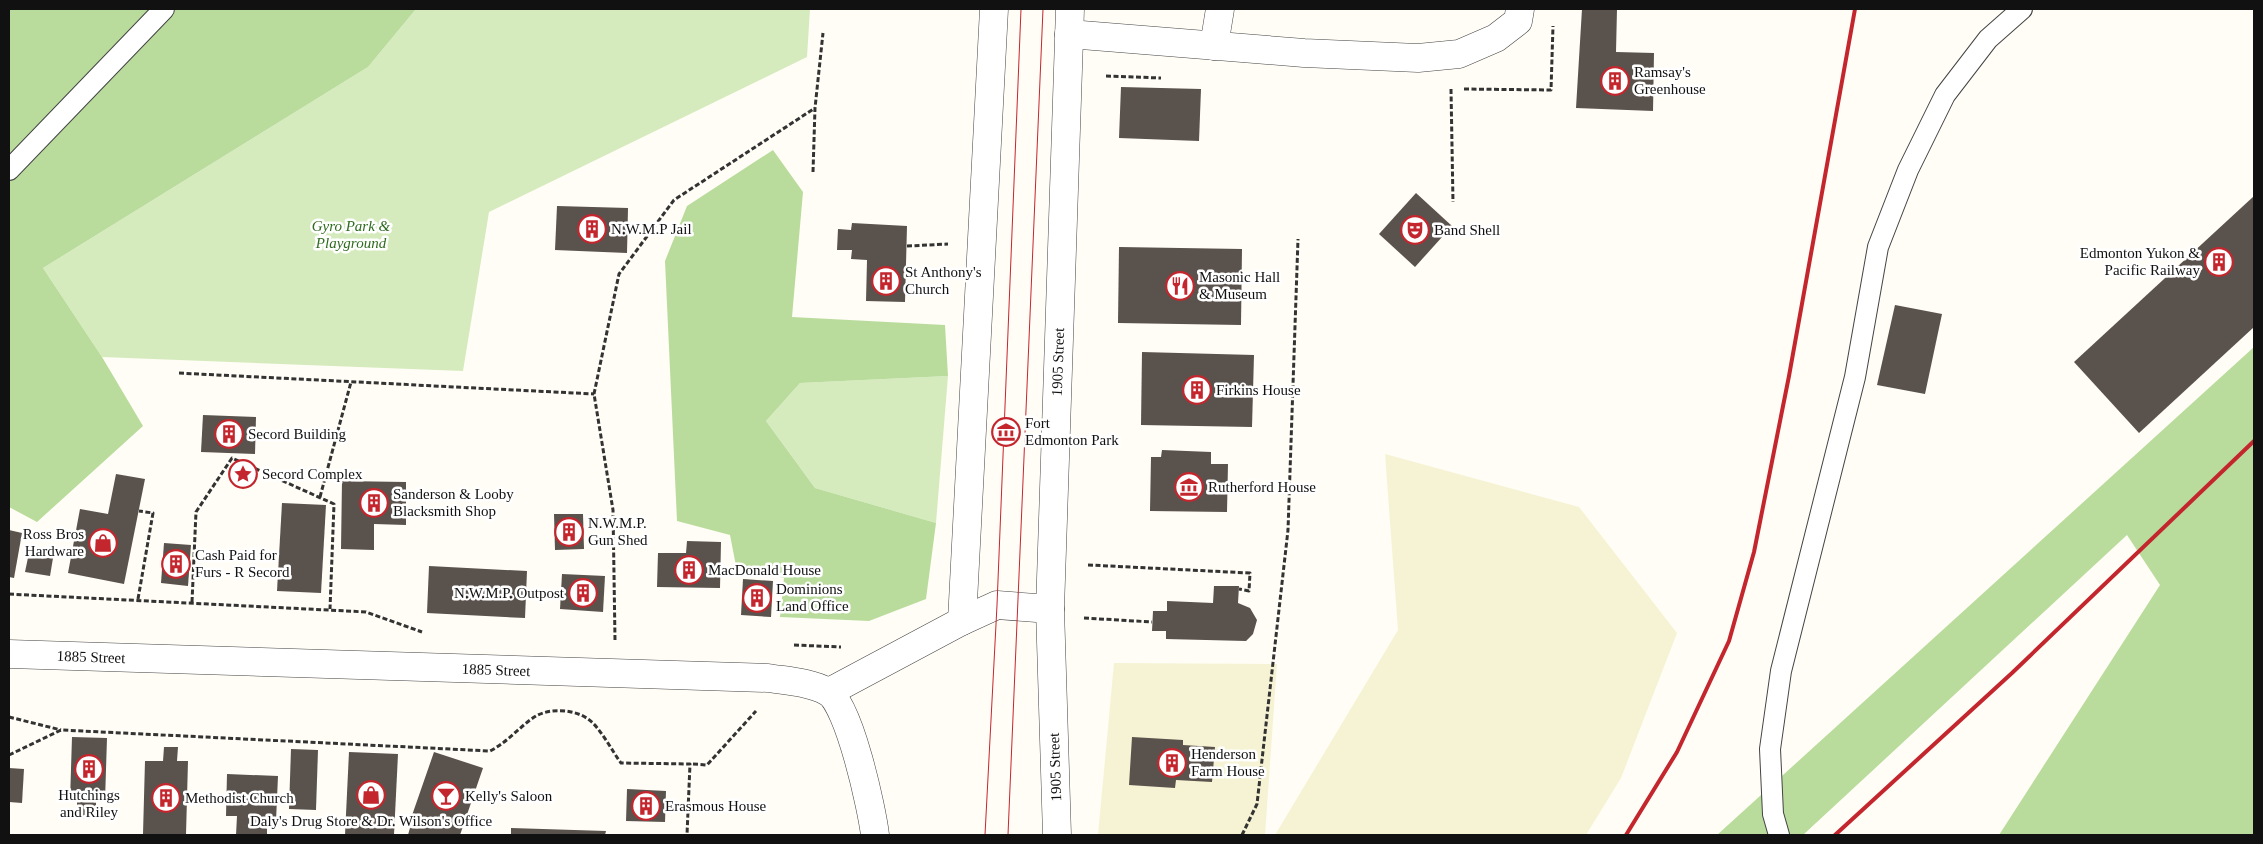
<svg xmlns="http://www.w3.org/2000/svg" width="2263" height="844" viewBox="0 0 2263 844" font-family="Georgia,serif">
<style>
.farmland{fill:#f6f3d4}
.green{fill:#d5ebbd}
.forest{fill:#b9dc9c}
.building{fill:#5a524d}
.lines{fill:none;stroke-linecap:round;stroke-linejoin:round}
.lane-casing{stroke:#444;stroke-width:22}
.street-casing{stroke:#444;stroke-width:29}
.path{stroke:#333;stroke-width:3;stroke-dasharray:5 2.5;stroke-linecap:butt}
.lane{stroke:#fff;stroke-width:20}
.street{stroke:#fff;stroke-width:28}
.tram{stroke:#c4262e;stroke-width:1}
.rail{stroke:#c4262e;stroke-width:4}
.labels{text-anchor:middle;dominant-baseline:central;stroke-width:5;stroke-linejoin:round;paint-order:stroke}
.poi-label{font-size:15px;fill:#111;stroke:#fff;text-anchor:start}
.park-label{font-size:15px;font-style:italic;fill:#2f6b1f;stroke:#fff}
.street-label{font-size:15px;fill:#111;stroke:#fff}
</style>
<rect width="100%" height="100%" fill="#fffdf5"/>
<!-- farmland -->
<g class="farmland">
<path d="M 1385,454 L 1579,507 L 1677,633 L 1621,778 L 1586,835 L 1275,835 L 1398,630 Z"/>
<path d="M 1114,663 L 1277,664 L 1265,835 L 1098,835 Z"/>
</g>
<!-- green -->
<g class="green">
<path d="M 416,9 L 810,9 L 807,57 L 489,212 L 463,371 L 102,357 L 43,268 L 368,67 Z"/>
<path d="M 948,376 L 936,523 L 815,488 L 766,421 L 800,383 Z"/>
</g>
<!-- forest -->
<g class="forest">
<path d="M 9,9 L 416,9 L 368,67 L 43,268 L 102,357 L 143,426 L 37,522 L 9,507 Z"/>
<path d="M 773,150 L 803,192 L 792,317 L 945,325 L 948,376 L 800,383 L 766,421 L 815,488 L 936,523 L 926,599 L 869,621 L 780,617 L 784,578 L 736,566 L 730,535 L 677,521 L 665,261 L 687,206 Z"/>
<path d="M 2254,347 L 2254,835 L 1999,835 L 2160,585 L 2127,535 L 1803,835 L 1717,835 Z"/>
</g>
<!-- building -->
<g class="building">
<path d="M 1582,9 L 1617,9 L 1616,52 L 1654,53 L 1653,111 L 1576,108 Z"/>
<path d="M 1121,87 L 1201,89 L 1199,141 L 1119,138 Z"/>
<path d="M 1416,193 L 1452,226 L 1415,267 L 1379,234 Z"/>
<path d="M 2254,196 L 2254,327 L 2139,433 L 2074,362 Z"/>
<path d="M 557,206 L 628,208 L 627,253 L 555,250 Z"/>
<path d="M 852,223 L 907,226 L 905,302 L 866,301 L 867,260 L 851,259 L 852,250 L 837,250 L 838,229 L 851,230 Z"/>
<path d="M 1119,247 L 1242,249 L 1241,325 L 1118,323 Z"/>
<path d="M 1895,305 L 1942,314 L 1925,394 L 1877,385 Z"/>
<path d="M 1142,352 L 1254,355 L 1252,427 L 1141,425 Z"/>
<path d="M 203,415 L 256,417 L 255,454 L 201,452 Z"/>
<path d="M 1162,450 L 1211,452 L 1211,464 L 1228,464 L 1227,512 L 1150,511 L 1151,457 L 1161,457 Z"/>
<path d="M 116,474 L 145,479 L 124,584 L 68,573 L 80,509 L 108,514 Z"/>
<path d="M 342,481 L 406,482 L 406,525 L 374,524 L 374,550 L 341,549 Z"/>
<path d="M 282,503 L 326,505 L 321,593 L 277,591 Z"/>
<path d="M 554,514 L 583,514 L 584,549 L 555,550 Z"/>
<path d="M 9,530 L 22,533 L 14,578 L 9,577 Z"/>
<path d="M 687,541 L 721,542 L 720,588 L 657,587 L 658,553 L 686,553 Z"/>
<path d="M 164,543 L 191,545 L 188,586 L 161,583 Z"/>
<path d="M 30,548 L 54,552 L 50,576 L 25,572 Z"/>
<path d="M 429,566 L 527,571 L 525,618 L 427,613 Z"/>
<path d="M 562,574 L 605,576 L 603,612 L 560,609 Z"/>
<path d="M 743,579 L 773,581 L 771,617 L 741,615 Z"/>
<path d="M 1214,586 L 1239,586 L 1238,603 L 1250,608 L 1257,620 L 1253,634 L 1246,641 L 1166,639 L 1166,631 L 1152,631 L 1153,611 L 1167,611 L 1167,601 L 1213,603 Z"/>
<path d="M 72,737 L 107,738 L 105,801 L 96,800 L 96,819 L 77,818 L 77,801 L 70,801 Z"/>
<path d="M 1132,737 L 1183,740 L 1183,745 L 1215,747 L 1212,782 L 1176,780 L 1175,788 L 1129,785 Z"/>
<path d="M 164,747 L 178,747 L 177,761 L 188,761 L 186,835 L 143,834 L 145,761 L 163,761 Z"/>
<path d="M 291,749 L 318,750 L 316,810 L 289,809 Z"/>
<path d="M 349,752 L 398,754 L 394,835 L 345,835 Z"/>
<path d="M 434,752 L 483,768 L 460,835 L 408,835 L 411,824 L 409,824 Z"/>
<path d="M 9,768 L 24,769 L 22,803 L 9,802 Z"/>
<path d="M 227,774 L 278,776 L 276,821 L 267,820 L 267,835 L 236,835 L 237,816 L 226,816 Z"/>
<path d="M 627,789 L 666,791 L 665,822 L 626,821 Z"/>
<path d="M 511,828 L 606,831 L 605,835 L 511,835 Z"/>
</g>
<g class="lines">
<defs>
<g id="lane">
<path d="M 9,170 L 164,9"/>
<path d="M 1779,835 L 1773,814 L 1770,749 L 1781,671 L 1855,377 L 1878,247 L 1908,170 L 1945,95 L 1988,39 L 2022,9"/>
</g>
<g id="street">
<path d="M 1069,34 L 1304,53 L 1418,58 L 1459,54 L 1496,38 L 1518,21 L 1520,9"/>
<path d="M 1214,46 L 1220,9"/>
<path d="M 962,621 L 997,605 L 1050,609"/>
<path d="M 9,654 L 768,678 C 787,681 810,682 828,692 C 849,704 872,809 875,835"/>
<path d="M 829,692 L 962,621 L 994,9"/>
<path d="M 1057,835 L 1050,609 L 1070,9"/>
</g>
</defs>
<!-- lane casing -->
<use href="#lane" class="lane-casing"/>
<!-- street casing -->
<use href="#street" class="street-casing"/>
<!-- path -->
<g class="path">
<path d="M 1106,76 L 1161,78"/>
<path d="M 1451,89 L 1453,202"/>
<path d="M 1464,89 L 1551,90 L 1553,26"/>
<path d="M 813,172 L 815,108 L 823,33"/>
<path d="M 907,246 L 948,244"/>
<path d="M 179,373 L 594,394"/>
<path d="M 320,497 L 351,382"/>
<path d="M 1088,565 L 1250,573 L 1249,591 L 1239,589"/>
<path d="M 9,594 L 366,612 L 422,632"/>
<path d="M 138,599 L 153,513 L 139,511"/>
<path d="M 192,602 L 196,512 L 232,458 L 334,504 L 330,609"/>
<path d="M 1084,618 L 1152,622"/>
<path d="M 615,640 L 613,510 L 594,394 L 619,274 L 674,200 L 815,108"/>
<path d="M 794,645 L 841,647"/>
<path d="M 9,717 L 61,730"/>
<path d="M 9,755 L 61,730 L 490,751 C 508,742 520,726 536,716 C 550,708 574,709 588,719 C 600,727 612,751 621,763 L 690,764 L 687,835"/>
<path d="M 693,764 L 707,765 L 756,711"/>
<path d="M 1242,835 L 1257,804 L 1288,530 L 1298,239"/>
</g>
<!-- lane -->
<use href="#lane" class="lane"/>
<!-- street -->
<use href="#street" class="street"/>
<!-- tram -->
<g class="tram">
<path d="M 985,835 L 997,605 L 1021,9"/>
<path d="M 1008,835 L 1043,9"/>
</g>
<!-- rail -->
<g class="rail">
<path d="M 1626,835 L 1677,752 L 1729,641 L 1754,552 L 1789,376 L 1855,9"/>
<path d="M 1835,835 L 2012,673 L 2254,441"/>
</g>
</g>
<!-- icons -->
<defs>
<symbol id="building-ring" viewBox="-11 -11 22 22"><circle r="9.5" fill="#fff" stroke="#c4262e" stroke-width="1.5"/><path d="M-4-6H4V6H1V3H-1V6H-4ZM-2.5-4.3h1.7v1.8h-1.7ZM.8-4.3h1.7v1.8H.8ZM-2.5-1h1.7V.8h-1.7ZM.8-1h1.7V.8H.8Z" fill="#c4262e"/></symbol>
<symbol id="theatre-ring" viewBox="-11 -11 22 22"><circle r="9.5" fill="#fff" stroke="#c4262e" stroke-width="1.5"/><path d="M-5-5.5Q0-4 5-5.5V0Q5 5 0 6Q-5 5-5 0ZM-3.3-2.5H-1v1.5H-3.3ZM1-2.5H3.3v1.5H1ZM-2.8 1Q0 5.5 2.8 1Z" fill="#c4262e"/></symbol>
<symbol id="restaurant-ring" viewBox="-11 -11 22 22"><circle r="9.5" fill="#fff" stroke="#c4262e" stroke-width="1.5"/><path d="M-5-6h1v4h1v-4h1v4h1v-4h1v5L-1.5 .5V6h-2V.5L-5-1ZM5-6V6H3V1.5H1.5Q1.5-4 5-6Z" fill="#c4262e"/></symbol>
<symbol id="museum-ring" viewBox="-11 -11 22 22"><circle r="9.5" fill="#fff" stroke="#c4262e" stroke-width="1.5"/><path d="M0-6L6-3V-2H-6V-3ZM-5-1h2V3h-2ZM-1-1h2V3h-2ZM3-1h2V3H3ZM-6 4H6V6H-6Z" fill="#c4262e"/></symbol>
<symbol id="sight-ring" viewBox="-11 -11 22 22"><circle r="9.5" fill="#fff" stroke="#c4262e" stroke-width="1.5"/><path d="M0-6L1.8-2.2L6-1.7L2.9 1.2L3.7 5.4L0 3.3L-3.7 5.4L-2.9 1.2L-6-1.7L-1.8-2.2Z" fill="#c4262e"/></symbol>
<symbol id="shop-ring" viewBox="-11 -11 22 22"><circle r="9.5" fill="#fff" stroke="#c4262e" stroke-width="1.5"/><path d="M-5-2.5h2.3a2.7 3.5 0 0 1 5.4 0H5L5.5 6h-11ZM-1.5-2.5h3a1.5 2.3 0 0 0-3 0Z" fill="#c4262e"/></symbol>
<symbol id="bar-ring" viewBox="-11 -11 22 22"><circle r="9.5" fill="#fff" stroke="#c4262e" stroke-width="1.5"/><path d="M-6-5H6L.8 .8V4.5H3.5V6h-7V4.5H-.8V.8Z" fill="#c4262e"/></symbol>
</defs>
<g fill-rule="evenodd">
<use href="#building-ring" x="1599" y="65" width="32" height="32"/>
<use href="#building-ring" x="576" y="213" width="32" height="32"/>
<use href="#theatre-ring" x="1399" y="214" width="32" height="32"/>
<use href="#building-ring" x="2203" y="246" width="32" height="32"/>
<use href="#building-ring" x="870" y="265" width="32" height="32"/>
<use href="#restaurant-ring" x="1164" y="270" width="32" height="32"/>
<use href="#building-ring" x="1181" y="374" width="32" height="32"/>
<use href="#museum-ring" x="990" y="416" width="32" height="32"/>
<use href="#building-ring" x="213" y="418" width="32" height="32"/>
<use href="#sight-ring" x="227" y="458" width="32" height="32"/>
<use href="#museum-ring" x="1173" y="471" width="32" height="32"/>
<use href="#building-ring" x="358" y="487" width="32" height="32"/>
<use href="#building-ring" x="553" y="516" width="32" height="32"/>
<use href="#shop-ring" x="87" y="527" width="32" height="32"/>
<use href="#building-ring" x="160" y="548" width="32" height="32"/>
<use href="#building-ring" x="673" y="554" width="32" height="32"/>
<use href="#building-ring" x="567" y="577" width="32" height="32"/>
<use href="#building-ring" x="741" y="582" width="32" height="32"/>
<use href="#building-ring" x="1156" y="747" width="32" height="32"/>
<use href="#building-ring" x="73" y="753" width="32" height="32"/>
<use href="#shop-ring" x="355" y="779" width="32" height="32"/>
<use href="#bar-ring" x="430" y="780" width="32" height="32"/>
<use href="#building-ring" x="150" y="782" width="32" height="32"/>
<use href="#building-ring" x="630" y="790" width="32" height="32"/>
</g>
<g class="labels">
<!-- poi labels -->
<g class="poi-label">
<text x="1634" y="72">Ramsay's<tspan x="1634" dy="17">Greenhouse</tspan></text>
<text x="611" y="229">N.W.M.P Jail</text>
<text x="1434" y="230">Band Shell</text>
<text x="2200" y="253" text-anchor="end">Edmonton Yukon &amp;<tspan x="2200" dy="17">Pacific Railway</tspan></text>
<text x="905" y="272">St Anthony's<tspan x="905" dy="17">Church</tspan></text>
<text x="1199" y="277">Masonic Hall<tspan x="1199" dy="17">&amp; Museum</tspan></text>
<text x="1216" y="390">Firkins House</text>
<text x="1025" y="423">Fort<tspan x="1025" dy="17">Edmonton Park</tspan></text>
<text x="248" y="434">Secord Building</text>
<text x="262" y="474">Secord Complex</text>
<text x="1208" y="487">Rutherford House</text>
<text x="393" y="494">Sanderson &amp; Looby<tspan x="393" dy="17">Blacksmith Shop</tspan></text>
<text x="588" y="523">N.W.M.P.<tspan x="588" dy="17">Gun Shed</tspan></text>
<text x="84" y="534" text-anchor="end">Ross Bros<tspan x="84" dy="17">Hardware</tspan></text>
<text x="195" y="555">Cash Paid for<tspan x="195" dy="17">Furs - R Secord</tspan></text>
<text x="708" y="570">MacDonald House</text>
<text x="776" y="589">Dominions<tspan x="776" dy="17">Land Office</tspan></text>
<text x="564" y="593" text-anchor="end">N.W.M.P. Outpost</text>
<text x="1191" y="754">Henderson<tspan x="1191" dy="17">Farm House</tspan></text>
<text x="89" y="795" text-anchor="middle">Hutchings<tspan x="89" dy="17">and Riley</tspan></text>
<text x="465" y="796">Kelly's Saloon</text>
<text x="185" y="798">Methodist Church</text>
<text x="665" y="806">Erasmous House</text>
<text x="371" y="821" text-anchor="middle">Daly's Drug Store &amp; Dr. Wilson's Office</text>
</g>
<!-- park labels -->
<g class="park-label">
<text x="351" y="226">Gyro Park &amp;<tspan x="351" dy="17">Playground</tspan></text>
</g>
<!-- street labels -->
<g class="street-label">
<text transform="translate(1058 362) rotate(-88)">1905 Street</text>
<text transform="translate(91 657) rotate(2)">1885 Street</text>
<text transform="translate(496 670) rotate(2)">1885 Street</text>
<text transform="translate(1055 767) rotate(-92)">1905 Street</text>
</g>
</g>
<!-- border -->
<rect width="2263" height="844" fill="none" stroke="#111111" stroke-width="20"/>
</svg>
